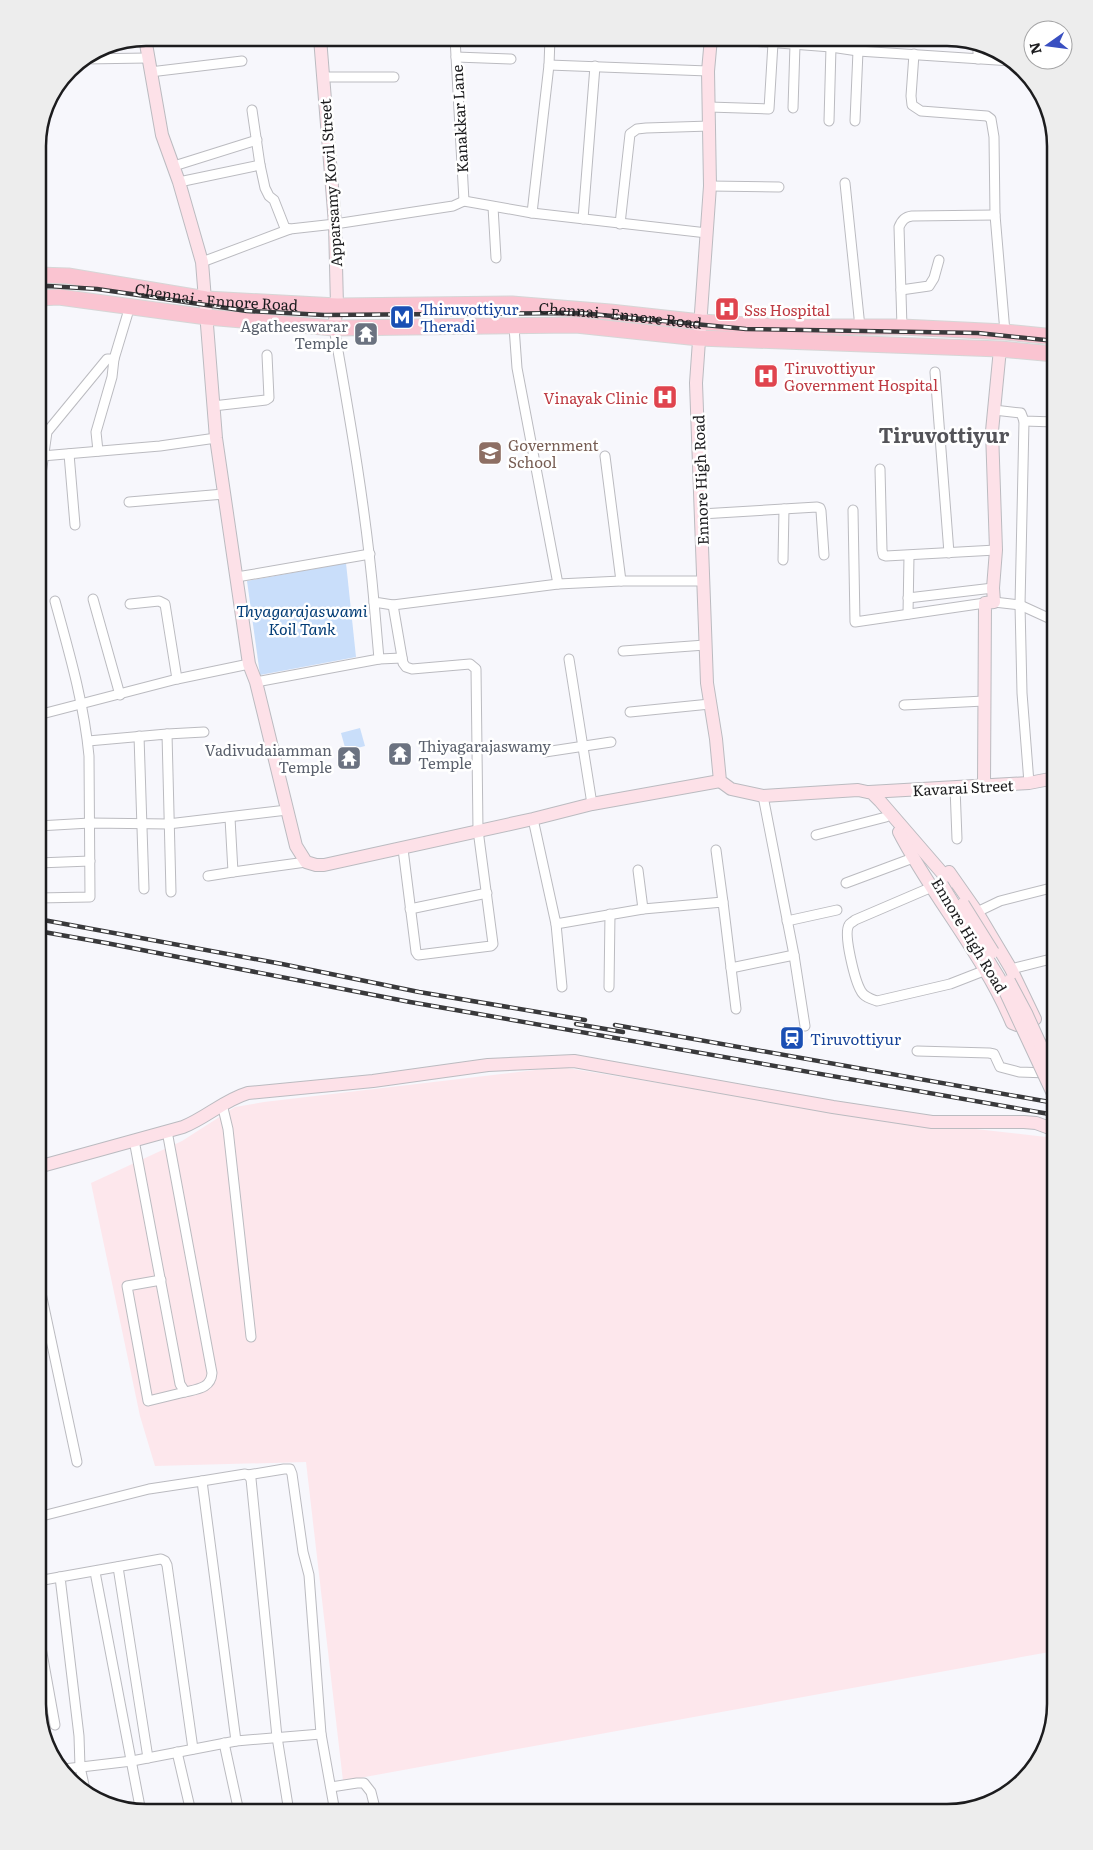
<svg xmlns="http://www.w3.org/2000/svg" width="1093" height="1850" viewBox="0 0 1093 1850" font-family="Literata,serif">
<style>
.industrial{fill:#fde7ec}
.water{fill:#c9defa}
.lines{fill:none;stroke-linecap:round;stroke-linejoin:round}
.street-casing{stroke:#bbbbc0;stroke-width:11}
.secondary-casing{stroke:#bbbbc0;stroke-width:14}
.primary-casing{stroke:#d6d6d6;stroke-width:17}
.street{stroke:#fff;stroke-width:9}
.secondary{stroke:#fde1e8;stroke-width:12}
.primary{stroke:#fac4d1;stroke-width:15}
.rail-casing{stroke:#39393b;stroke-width:4.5}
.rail{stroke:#fff;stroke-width:2.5;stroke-dasharray:8;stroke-linecap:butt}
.secondary-bridge-casing{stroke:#bbbbc0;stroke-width:14;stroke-linecap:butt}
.secondary-bridge{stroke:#fde1e8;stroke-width:12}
.labels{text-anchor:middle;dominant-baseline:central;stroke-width:5;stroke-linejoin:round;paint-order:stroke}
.street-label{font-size:15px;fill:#1c1c1e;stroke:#fff}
.transit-label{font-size:15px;fill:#164399;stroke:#fff;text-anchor:start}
.health-label{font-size:15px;fill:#be3a42;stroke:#fff;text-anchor:start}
.worship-label{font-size:15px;fill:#5b616d;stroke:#fff;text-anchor:end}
.education-label{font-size:15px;fill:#785e54;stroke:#fff;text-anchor:start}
.water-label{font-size:16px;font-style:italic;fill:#023c76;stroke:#fff}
.district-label{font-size:20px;font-weight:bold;fill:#545459;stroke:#fff}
.rim{fill:none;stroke:#1c1c1e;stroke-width:2.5}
</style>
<rect width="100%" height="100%" fill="#f7f7fc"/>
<!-- industrial -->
<path class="industrial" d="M 561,1067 L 859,1116 L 1055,1138 L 1055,1651 L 343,1781 L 306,1462 L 155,1466 L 140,1416 L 91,1183 L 182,1141 L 235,1107 L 264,1102 Z"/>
<!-- water -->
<g class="water">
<path d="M 346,563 L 356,657 L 260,675 L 247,581 Z"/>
<path d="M 360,728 L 365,746 L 346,751 L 341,733 Z"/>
</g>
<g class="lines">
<defs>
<g id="street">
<path d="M 455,38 L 464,201"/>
<path d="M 711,38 L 831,47 L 858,51 L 1012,61"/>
<path d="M 320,39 L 346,38"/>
<path d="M 978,46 L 978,59"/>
<path d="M 914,54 L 911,96 L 912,105 L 921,111 L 987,116 L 991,119 L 994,137 L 995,215 L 1005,332"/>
<path d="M 456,57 L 511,59"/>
<path d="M 85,59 L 147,58"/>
<path d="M 549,65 L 708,71"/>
<path d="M 150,72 L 242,61"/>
<path d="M 323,77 L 394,77"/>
<path d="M 709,107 L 769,109 L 773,43"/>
<path d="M 793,108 L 795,45"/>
<path d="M 252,110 L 260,165 L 265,188 L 269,196 L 274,200 L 285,228 L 290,229 L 335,224 L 453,206 L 464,201 L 532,213 L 707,233"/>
<path d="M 829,121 L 831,47"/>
<path d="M 855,121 L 858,51"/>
<path d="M 174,166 L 257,140"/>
<path d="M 179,182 L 260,165"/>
<path d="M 845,183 L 860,327"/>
<path d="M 710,186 L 779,187"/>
<path d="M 493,207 L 496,258"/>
<path d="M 532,213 L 549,65 L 550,38"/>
<path d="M 583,219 L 595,66"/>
<path d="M 620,224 L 630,134 L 637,129 L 646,128 L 710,126"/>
<path d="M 202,262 L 290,229"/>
<path d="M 901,290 L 929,286 L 934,278 L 939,260"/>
<path d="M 514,327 L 517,368 L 558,584"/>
<path d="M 902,327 L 899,227 C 902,220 905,217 912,216 L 995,215"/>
<path d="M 334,328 C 350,419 366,510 374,602 L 393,605 L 403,663 L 406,667 L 412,669 L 470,664 L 476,669 L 478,830 L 493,944 L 491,946 L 418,955 L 416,952 L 403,849"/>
<path d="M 935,372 L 949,553"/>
<path d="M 213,406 L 266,400 L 269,398 L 267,355"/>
<path d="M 994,410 L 1021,413 L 1024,421 L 1055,422"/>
<path d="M 1024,421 L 1020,605 L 1022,693 L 1029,783"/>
<path d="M 98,451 L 96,432 L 112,377 L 114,359"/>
<path d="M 69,454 L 75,525"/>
<path d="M 42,456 L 160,446 L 216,438"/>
<path d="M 605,456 L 621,581"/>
<path d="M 880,469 L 882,550 L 883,555 L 886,556 L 996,550"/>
<path d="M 38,476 L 41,474 L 47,432 L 107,359 L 114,359 L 130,306"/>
<path d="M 129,502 L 224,494"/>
<path d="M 853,510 L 855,622 L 985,603"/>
<path d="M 701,514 L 817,507 L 820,508 L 821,511 L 824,555"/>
<path d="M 783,560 L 784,509"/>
<path d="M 237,577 L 370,554"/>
<path d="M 908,598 L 993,588"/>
<path d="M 93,599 L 120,695"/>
<path d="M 994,602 L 1020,605 L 1055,621"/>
<path d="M 130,604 L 159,601 L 165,604 L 177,679"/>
<path d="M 393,605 L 558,584 L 621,581 L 704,581"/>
<path d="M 908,614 L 909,556"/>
<path d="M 623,651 L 705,645"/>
<path d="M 379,659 L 402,658"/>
<path d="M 569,659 L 592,804"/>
<path d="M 256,682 L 379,659 L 374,602"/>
<path d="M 1054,701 L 1055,705"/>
<path d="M 904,705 L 984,701"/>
<path d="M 630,712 L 710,704"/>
<path d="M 38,715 L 177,679 L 249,664"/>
<path d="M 167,734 L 204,732"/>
<path d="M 139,736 L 144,889"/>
<path d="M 88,741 L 167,734 L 171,892"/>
<path d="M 545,752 L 611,742"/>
<path d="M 955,787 L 957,839"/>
<path d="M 763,796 L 794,955 L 805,1026"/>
<path d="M 230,818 L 233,872 L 306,862"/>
<path d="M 533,819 L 556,924 L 643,909 L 723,902 L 736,1009"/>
<path d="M 38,826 L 90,823 L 168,824 L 287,810"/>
<path d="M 816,835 L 886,817"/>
<path d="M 716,850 L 723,902"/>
<path d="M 38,863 L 90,861"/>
<path d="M 638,870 L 643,909"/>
<path d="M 208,876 L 233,872"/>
<path d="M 846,883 L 913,858"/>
<path d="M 932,887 L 855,920 C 853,922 850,923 849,925 C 843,934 855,981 861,991 C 864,997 871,999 877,1001 L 950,984 L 986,970"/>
<path d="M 38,898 L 90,897 L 89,756 C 84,703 69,652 55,601"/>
<path d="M 410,909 L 487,893"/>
<path d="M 977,912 L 1000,901 L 1055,887"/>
<path d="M 787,921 L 837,910"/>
<path d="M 556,924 L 562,987"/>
<path d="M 731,968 L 794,955"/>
<path d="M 1011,969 L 1055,958"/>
<path d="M 609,987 L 610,914"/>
<path d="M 1047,1044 L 1055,1062"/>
<path d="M 917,1051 L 989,1053 L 994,1054 L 1000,1067 L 1019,1072 L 1048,1073"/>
<path d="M 222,1104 L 228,1129 L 251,1337"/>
<path d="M 134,1140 L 180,1384 L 185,1392 C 198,1389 211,1388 212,1373 L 167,1131"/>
<path d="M 38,1279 L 77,1462"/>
<path d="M 161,1280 L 127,1286 L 148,1401 L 185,1392"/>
<path d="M 248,1475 L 284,1469 L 290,1469 L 292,1474 L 303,1552 L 309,1575 L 321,1734 L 335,1812"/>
<path d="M 202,1481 L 245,1474 L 248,1475 L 251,1479 L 277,1737 L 289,1812"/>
<path d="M 38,1517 L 149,1489 L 202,1481 L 236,1741"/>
<path d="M 118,1567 L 148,1758"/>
<path d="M 95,1572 L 141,1812"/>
<path d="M 38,1581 L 60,1577"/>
<path d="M 38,1631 L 55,1725"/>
<path d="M 224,1743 L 239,1812"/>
<path d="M 177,1752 L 191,1812"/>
<path d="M 64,1769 L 132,1761 L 236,1741 L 321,1734"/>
<path d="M 331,1787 L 357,1783 L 364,1783 L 371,1792 L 376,1812"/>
<path d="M 86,1794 L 80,1767 L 79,1736 L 60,1577 L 161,1559 L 165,1561 L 167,1565 L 193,1749"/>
</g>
<g id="secondary">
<path d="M 145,38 L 162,135 L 179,182 L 202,262 L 216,438 L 249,664 L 256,682 L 296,846 L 306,862 L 316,865 L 324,865 L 533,819 L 592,804 L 720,781"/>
<path d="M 320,38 L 335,224 L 337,306 L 334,328"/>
<path d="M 711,38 L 708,71 L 710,186 L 696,383 L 707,683 L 716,739 L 720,781 L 731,789 L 763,796 L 858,790 L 872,793 L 880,801 L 950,882"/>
<path d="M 984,785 L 985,603 L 994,602 L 993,588 L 996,550 L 992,431 L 1000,349"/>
<path d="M 869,792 L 1029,783 L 1055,778"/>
<path d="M 899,832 C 933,898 983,954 1012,1023 L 1017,1025 L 1035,1019 L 1011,969 L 977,912 L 949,872"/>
<path d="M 38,1167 L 183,1127 C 206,1118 224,1100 248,1093 L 373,1081 L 488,1065 L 574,1061 L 833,1107 L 932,1122 L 1024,1122 L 1036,1123 L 1055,1130"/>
</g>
<g id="primary">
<path id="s1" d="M 38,275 L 68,276 L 206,299 L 337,306 L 512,304 L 610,312 L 701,322 L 781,327 L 902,327 L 1005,332 L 1055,337"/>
<path d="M 38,298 L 59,297 L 207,317 L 334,328 L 576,325 L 699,338 L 1000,349 L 1055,354"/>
</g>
</defs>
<!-- street casing -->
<use href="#street" class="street-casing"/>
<!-- secondary casing -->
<use href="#secondary" class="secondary-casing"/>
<!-- primary casing -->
<use href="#primary" class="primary-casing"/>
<!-- street -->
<use href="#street" class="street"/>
<!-- secondary -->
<use href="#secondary" class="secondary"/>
<!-- primary -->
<use href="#primary" class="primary"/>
<defs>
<g id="rail">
<path d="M 38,287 L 48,286 L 97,289 L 247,311 L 324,315 L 581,313 L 746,329 L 978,333 L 1055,341"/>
<path d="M 38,919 L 282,964 L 419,992 L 585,1020"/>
<path d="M 38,931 L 106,943 L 410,1002 L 1055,1115"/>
<path d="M 576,1024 L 623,1032"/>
<path d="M 615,1025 L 1055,1103"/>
</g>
</defs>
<!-- rail casing -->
<use href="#rail" class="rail-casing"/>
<!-- rail -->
<use href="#rail" class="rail"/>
<defs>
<g id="secondary-bridge">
<path d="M 942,885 L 999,978 L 1055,1098"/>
<path d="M 963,904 L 993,952"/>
<path d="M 1009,981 L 1026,1013 L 1055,1077"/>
</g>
</defs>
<!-- secondary-bridge casing -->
<use href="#secondary-bridge" class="secondary-bridge-casing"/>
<!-- secondary-bridge -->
<use href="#secondary-bridge" class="secondary-bridge"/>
</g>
<!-- icons -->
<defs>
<symbol id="hospital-square" viewBox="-11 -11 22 22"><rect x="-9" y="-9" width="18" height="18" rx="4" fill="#e0444e" stroke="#fff"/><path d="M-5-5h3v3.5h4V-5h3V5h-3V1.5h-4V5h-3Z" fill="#fff"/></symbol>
<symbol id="metro-square" viewBox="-11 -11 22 22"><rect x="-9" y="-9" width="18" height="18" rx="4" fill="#1a4fb4" stroke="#fff"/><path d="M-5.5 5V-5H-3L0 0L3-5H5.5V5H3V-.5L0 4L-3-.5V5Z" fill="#fff"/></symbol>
<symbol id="temple-square" viewBox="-11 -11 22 22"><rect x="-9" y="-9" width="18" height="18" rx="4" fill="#6b7280" stroke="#fff"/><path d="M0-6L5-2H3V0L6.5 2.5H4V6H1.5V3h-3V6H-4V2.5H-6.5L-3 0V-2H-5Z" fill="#fff"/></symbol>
<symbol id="school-square" viewBox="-11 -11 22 22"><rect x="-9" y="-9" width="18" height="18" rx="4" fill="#8d6e63" stroke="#fff"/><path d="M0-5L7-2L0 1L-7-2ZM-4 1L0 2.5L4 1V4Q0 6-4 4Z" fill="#fff"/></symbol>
<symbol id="station-square" viewBox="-11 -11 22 22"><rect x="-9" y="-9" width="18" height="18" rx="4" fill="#1a4fb4" stroke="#fff"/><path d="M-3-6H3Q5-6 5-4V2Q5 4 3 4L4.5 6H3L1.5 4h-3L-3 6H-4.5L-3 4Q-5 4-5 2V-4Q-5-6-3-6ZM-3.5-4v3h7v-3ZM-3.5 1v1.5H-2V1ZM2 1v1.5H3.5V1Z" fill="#fff"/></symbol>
</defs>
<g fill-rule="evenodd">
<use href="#hospital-square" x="713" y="295" width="28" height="28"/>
<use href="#metro-square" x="388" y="303" width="28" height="28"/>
<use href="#temple-square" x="352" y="320" width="28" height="28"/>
<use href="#hospital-square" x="752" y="362" width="28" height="28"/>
<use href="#hospital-square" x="651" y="383" width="28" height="28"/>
<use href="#school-square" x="476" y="439" width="28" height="28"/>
<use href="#temple-square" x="386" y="740" width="28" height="28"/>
<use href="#temple-square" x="335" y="744" width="28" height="28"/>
<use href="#station-square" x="778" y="1024" width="28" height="28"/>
</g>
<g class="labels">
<!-- street labels -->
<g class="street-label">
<text transform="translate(459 119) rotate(-93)">Kanakkar Lane</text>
<text transform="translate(330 183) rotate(-94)">Apparsamy Kovil Street</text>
<text stroke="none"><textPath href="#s1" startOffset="180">Chennai - Ennore Road</textPath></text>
<text stroke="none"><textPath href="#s1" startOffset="585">Chennai - Ennore Road</textPath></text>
<text transform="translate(700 480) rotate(-92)">Ennore High Road</text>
<text transform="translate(963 787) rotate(-3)">Kavarai Street</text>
<text transform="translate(970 935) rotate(59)">Ennore High Road</text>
</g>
<!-- transit labels -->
<g class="transit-label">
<text x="420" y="308">Thiruvottiyur<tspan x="420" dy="17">Theradi</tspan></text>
<text x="810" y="1038">Tiruvottiyur</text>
</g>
<!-- health labels -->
<g class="health-label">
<text x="744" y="309">Sss Hospital</text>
<text x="784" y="367">Tiruvottiyur<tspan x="784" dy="17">Government Hospital</tspan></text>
<text x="648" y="397" text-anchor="end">Vinayak Clinic</text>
</g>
<!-- worship labels -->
<g class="worship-label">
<text x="348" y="325">Agatheeswarar<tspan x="348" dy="17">Temple</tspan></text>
<text x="418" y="745" text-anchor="start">Thiyagarajaswamy<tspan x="418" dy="17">Temple</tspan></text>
<text x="332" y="749">Vadivudaiamman<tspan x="332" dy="17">Temple</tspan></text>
</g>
<!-- education labels -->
<g class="education-label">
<text x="508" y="444">Government<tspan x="508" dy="17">School</tspan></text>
</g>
<!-- water labels -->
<g class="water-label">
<text x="302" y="610">Thyagarajaswami<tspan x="302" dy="18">Koil Tank</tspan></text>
</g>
<!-- district labels -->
<g class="district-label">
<text x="944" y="434">Tiruvottiyur</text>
</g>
</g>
<!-- crop -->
<path d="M0 0H1093V1850H0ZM146 46H947A100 100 0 0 1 1047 146V1704A100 100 0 0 1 947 1804H146A100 100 0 0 1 46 1704V146A100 100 0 0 1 146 46Z" fill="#ededed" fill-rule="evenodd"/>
<path class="rim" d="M146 46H947A100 100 0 0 1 1047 146V1704A100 100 0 0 1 947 1804H146A100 100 0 0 1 46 1704V146A100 100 0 0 1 146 46Z"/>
<!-- north arrow -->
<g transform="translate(1048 45) rotate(256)"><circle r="24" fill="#ffffff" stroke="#a4a4a5"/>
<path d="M0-4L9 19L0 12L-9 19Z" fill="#394fc1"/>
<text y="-8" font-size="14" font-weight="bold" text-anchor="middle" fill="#1c1c1e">N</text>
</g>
</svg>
